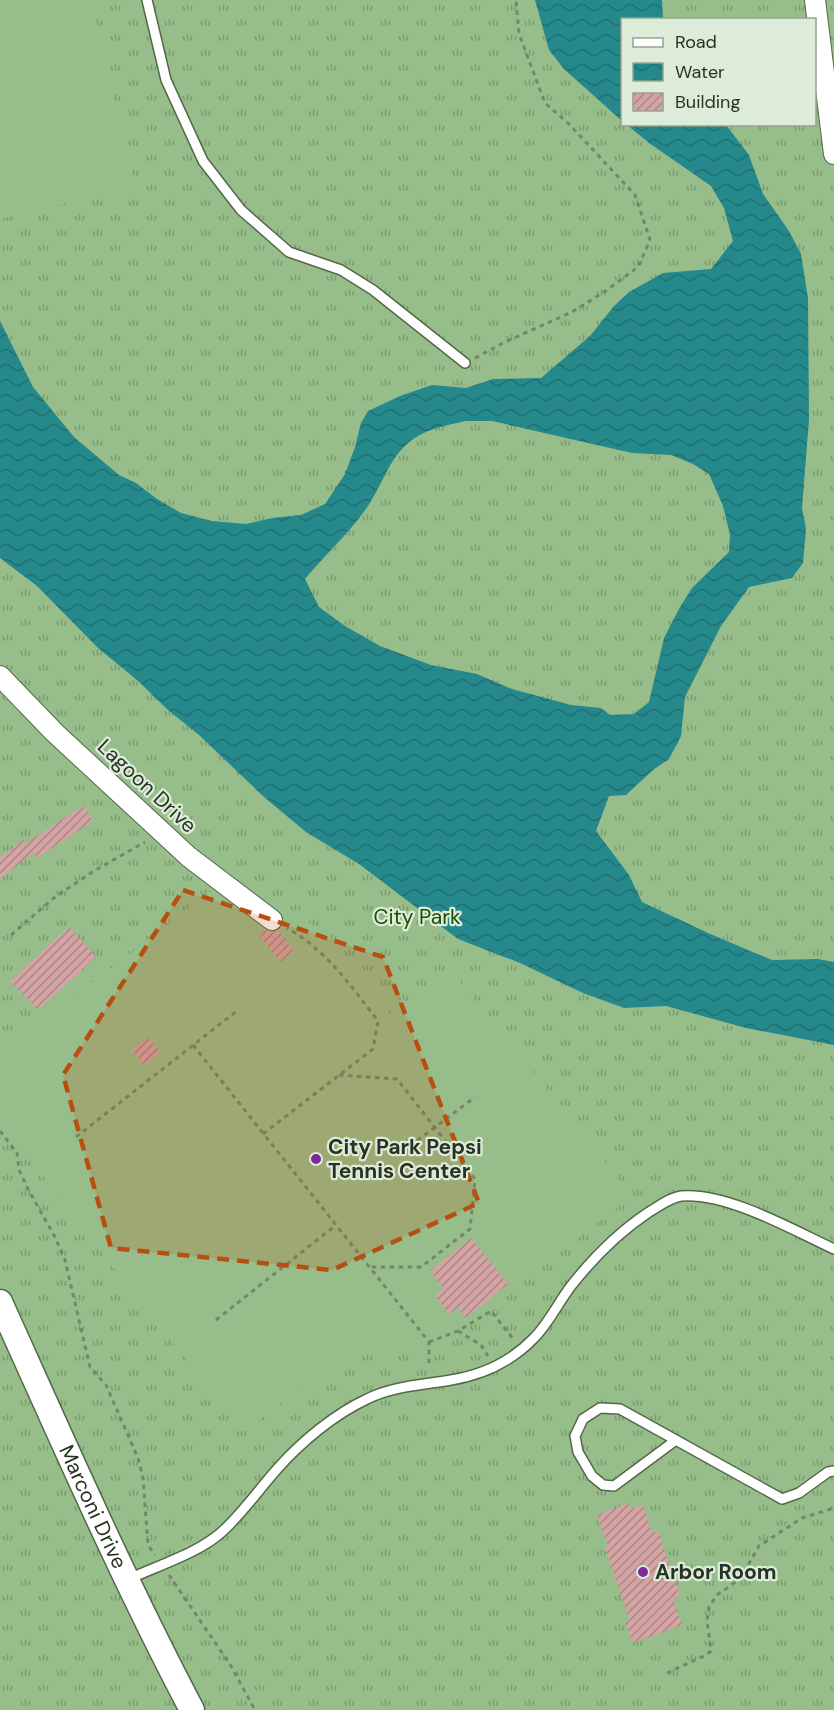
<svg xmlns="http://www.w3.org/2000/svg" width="834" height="1710" viewBox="0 0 834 1710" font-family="'DM Sans',sans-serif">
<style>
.grass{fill:url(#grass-tufts);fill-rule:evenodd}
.pitch{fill:#97be8a}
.water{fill:url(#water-waves);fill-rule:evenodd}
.building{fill:url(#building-hatch)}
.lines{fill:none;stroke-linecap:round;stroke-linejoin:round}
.service-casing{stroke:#516948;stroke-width:12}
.minor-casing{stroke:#516948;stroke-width:22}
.tertiary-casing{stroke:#516948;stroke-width:27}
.path{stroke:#73876c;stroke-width:3;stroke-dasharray:4.5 4.5;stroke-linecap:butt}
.service{stroke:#fff;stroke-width:9}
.minor{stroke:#fff;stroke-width:20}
.tertiary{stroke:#fff;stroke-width:24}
.marked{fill:#b84f12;fill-opacity:0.2;stroke:#b84f12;stroke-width:4.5;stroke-dasharray:12 8;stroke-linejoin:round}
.poi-dot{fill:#7f2897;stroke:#ddecd9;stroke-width:2}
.labels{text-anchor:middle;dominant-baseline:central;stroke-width:4.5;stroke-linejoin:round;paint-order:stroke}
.street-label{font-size:21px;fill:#283224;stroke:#ddecd9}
.park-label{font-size:21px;fill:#1d4d03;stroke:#ddecd9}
.poi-label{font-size:21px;font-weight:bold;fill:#283224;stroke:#ddecd9;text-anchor:start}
</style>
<defs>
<pattern id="grass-tufts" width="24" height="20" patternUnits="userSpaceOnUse" patternTransform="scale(1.5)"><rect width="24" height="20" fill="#97be8a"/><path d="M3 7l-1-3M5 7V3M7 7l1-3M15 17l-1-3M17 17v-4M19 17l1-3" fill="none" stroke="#7b9b71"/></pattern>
<pattern id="water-waves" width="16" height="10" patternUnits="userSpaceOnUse" patternTransform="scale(1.5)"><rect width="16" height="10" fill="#25888b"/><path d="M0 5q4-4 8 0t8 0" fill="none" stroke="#207071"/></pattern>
<pattern id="building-hatch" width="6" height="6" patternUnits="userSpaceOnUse" patternTransform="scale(1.5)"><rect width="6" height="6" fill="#d4a3a3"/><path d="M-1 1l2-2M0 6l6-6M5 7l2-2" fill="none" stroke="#ac8585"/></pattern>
</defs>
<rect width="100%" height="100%" fill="#b4d0ab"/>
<!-- grass -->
<path class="grass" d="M 0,0 L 834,0 L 834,1710 L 0,1710 ZM 622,20 L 814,20 L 814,124 L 622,124 Z"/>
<!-- pitch -->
<g class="pitch">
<path d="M 0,0 L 91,0 L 135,187 L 0,219 Z"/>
<path d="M 235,872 L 330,937 L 392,1017 L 451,971 L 632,1196 L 441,1345 L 350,1351 L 243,1433 L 0,1121 L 0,1055 Z"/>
</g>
<!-- water -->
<g class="water">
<path d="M 535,0 L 662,0 L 663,19 L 622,20 L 622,121 L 564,69 L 549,50 Z"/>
<path d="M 627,125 L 726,125 L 749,155 L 763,194 L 789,231 L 801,254 L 808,298 L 809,420 L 802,508 L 806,529 L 803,563 L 792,578 L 749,587 L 721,626 L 685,697 L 681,736 L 669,759 L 653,770 L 626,795 L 609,796 L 596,831 L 629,875 L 642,902 L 708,933 L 772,960 L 818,959 L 834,962 L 834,1045 L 746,1028 L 666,1006 L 624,1008 L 583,993 L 520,963 L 458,939 L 359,864 L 306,832 L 264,797 L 199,735 L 168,710 L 137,680 L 98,648 L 37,586 L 0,558 L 0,321 L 33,387 L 74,437 L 119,475 L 136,483 L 157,499 L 181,513 L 212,521 L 246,524 L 272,518 L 301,515 L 325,504 L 345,474 L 355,447 L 361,423 L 368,411 L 400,396 L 432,385 L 466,388 L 493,379 L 541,378 L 590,336 L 614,306 L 629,292 L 663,273 L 711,269 L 733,241 L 724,208 L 711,186 L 649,143 ZM 466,421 L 492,421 L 632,453 L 671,455 L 693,464 L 709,474 L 723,506 L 730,535 L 729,552 L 692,588 L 680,607 L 664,638 L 649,702 L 634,714 L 610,715 L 601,708 L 571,705 L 512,689 L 477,674 L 431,665 L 380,646 L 345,626 L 319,607 L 305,579 C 324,556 346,536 363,513 C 372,501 377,490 384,477 C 404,436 423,430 466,421 Z"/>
</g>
<!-- building -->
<g class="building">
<path d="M 83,806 L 93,821 L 37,858 L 26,843 Z"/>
<path d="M 23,840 L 33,853 L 0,879 L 0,858 Z"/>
<path d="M 69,927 L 96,957 L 38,1010 L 10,981 Z"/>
<path d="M 265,930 L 271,932 L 278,930 L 294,951 L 280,962 L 259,935 Z"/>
<path d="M 148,1037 L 160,1052 L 144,1065 L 132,1050 Z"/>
<path d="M 471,1238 L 508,1284 L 466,1318 L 458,1307 L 449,1314 L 435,1295 L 444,1289 L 430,1271 Z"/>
<path d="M 629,1503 L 631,1509 L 643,1505 L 652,1533 L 658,1531 L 680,1596 L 673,1598 L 682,1625 L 633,1643 L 625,1622 L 630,1621 L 605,1548 L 608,1546 L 597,1515 Z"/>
</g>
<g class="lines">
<defs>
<g id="service">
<path d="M 147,0 L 166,80 L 203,161 L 241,210 L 289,252 L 341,270 L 373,290 L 465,363"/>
<path d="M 676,1440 L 614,1486 L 603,1485 L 592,1476 L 578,1452 L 575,1436 L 583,1419 L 600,1408 L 620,1409 L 782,1499 L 799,1493 L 828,1472 L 834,1471"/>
<path d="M 129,1579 C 159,1565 202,1552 225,1529 C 245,1510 260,1488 278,1468 C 302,1441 335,1414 367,1399 C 393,1386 423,1385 451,1380 C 482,1375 512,1361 534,1338 C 549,1323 558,1303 571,1286 C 593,1258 619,1232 649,1212 C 659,1206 669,1198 681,1196 C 727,1192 793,1230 834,1249"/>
</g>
<g id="minor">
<path d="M 815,0 L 834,154"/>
<path d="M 0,676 L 55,733 L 189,857 L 272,920"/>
</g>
<g id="tertiary">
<path id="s1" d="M 0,1302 C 62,1439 122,1577 192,1710"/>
</g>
</defs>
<!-- service casing -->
<use href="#service" class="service-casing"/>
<!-- minor casing -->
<use href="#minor" class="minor-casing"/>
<!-- tertiary casing -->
<use href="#tertiary" class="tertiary-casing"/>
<!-- path -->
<g class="path">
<path d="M 475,358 L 505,342 L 572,312 L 607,290 L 638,267 L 650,240 L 635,195 L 569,124 L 545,103 L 519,34 L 516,0"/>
<path d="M 11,935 L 55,897 L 94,871 L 145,842"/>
<path d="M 193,1045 L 429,1342 L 429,1367"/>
<path d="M 339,1075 L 397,1079 L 475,1179 L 470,1229 L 421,1267 L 370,1267"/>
<path d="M 0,1131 L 17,1153 L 19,1170 L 29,1191 L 55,1237 L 65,1260 L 90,1367 L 106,1385 L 138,1458 L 143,1478 L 148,1545 L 155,1555"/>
<path d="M 263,1134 L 373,1049 L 378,1021 C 351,986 326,950 287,928"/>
<path d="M 76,1137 L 238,1010"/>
<path d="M 410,1146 L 475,1097"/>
<path d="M 216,1320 L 336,1225"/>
<path d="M 458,1331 L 481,1345 L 488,1356"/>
<path d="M 429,1342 L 458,1331 L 491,1311 L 514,1340"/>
<path d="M 169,1575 L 231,1666 L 255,1710"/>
<path d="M 667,1673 L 706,1655 L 711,1651 L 707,1620 L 709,1607 L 717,1595 L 740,1579 L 759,1546 L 802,1518 L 834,1508"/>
</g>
<!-- service -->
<use href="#service" class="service"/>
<!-- minor -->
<use href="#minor" class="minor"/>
<!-- tertiary -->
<use href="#tertiary" class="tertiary"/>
</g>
<!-- marked area -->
<path class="marked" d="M 183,890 L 383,957 L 479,1203 L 332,1270 L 111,1248 L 63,1075 Z"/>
<!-- markers -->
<g class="poi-dot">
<circle cx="316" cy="1159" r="6"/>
<circle cx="643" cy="1572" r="6"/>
</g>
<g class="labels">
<!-- street labels -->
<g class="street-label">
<text transform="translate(147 786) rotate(43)">Lagoon Drive</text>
<text stroke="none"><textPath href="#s1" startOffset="225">Marconi Drive</textPath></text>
</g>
<!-- park labels -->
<g class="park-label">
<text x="417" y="917">City Park</text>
</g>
<!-- poi labels -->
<g class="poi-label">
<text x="328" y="1147">City Park Pepsi<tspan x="328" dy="24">Tennis Center</tspan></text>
<text x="655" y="1572">Arbor Room</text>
</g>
</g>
<!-- legend -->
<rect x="621" y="18" width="195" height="108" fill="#ddecd9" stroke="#95a291" stroke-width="1.5"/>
<rect x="633" y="38" width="30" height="9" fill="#ffffff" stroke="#95a291" stroke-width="1.5"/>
<text x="675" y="48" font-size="18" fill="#283224">Road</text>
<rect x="633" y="63" width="30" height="18" fill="url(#water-waves)" stroke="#95a291" stroke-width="1.5"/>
<text x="675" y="78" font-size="18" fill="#283224">Water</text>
<rect x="633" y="93" width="30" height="18" fill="url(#building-hatch)" stroke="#95a291" stroke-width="1.5"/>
<text x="675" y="108" font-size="18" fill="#283224">Building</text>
</svg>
